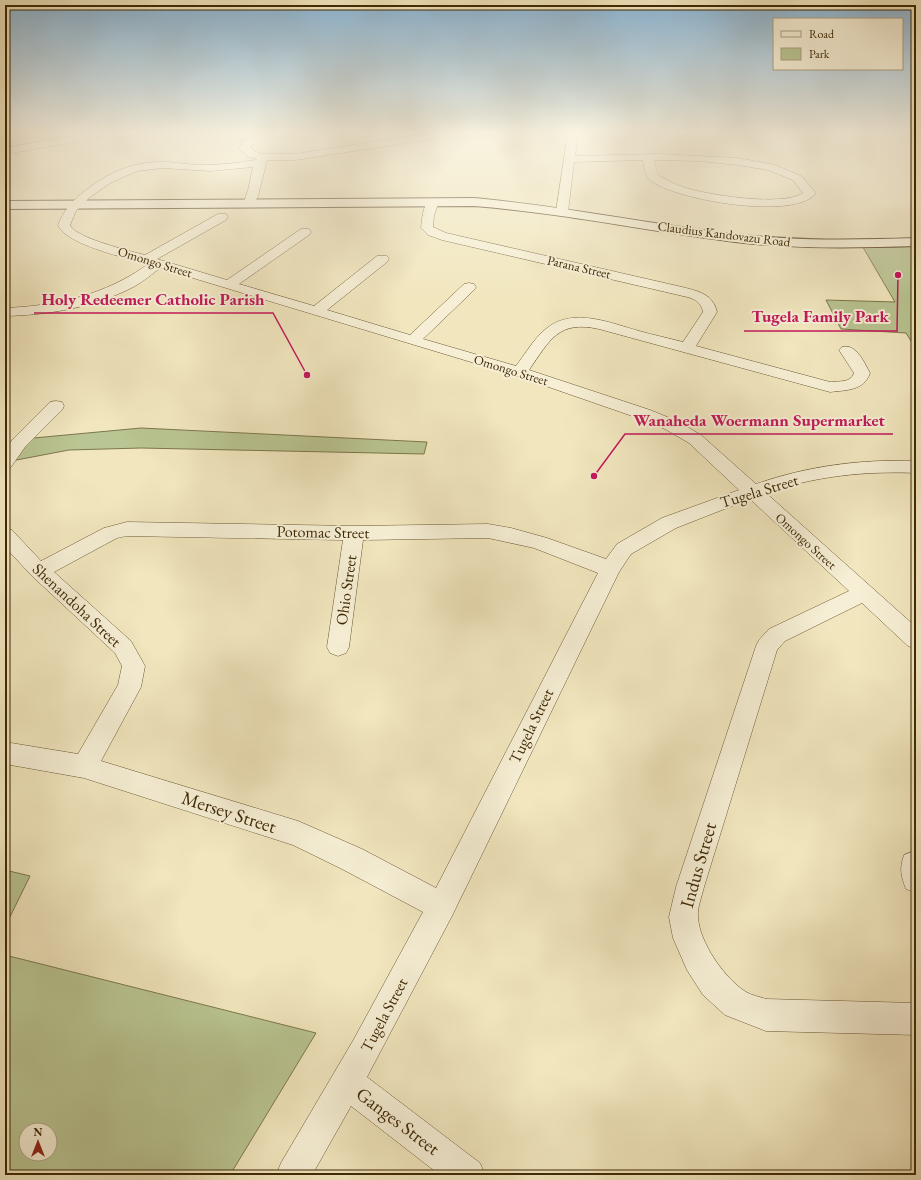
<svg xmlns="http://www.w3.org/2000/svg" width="921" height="1180" viewBox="0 0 921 1180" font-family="'EB Garamond',serif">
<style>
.green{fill:#b9c592;stroke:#7c774c;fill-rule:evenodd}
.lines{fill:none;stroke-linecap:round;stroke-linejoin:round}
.street-casing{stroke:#6c5834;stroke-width:1}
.secondary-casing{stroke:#3f2906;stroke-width:2}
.street{fill:#f6efd5;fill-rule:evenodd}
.secondary{fill:#f6efd5;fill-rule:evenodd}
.labels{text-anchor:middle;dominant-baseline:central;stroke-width:4;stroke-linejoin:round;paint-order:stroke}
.far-street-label{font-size:13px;fill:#3f2906;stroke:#f6efd5}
.street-label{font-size:16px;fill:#3f2906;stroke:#f6efd5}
.near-street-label{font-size:19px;fill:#3f2906;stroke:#f6efd5}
.leader{fill:none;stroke:#c2185b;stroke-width:1.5}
.callout-dot{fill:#c2185b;stroke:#f6efd5;stroke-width:1.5}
.callout-label{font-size:17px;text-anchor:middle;font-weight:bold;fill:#c2185b;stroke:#f6efd5;stroke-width:4;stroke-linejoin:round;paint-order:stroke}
</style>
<rect width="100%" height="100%" fill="#f1e6be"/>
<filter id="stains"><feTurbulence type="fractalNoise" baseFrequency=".005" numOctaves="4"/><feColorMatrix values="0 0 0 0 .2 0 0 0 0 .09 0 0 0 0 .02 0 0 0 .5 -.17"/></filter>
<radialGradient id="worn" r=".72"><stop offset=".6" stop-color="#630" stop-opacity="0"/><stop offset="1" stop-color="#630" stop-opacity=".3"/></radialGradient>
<!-- green -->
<g class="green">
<path d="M 916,242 L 916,349 L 906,333 L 841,329 L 826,300 L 895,302 L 861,244 Z"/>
<path d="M 141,428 L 427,442 L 424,454 L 141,448 L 69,450 L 6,462 L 23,439 Z"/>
<path d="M 5,870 L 30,876 L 5,927 Z"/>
<path d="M 5,955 L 316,1033 L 230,1175 L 5,1175 ZM 26,1130 L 50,1130 L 50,1154 L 26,1154 Z"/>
</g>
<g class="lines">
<defs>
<g id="street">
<path d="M 89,133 L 114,133 L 109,136 L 5,154 L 5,148 Z"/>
<path d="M 263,133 L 278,133 L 250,146 L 250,148 L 256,152 L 263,154 L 295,154 L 431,133 L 458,133 L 453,136 L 295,160 L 267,160 L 258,196 L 254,204 L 246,204 L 244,202 L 248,190 L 253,167 L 210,171 L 163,168 L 137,171 L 110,183 L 89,198 L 76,211 L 70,225 C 75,238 130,251 145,255 L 218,214 L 226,214 L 228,217 L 226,220 L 157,259 L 227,280 L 301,229 L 309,229 L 311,232 L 309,235 L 239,284 L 314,306 L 377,256 L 387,256 L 389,259 L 387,262 L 327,310 L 410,335 L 464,284 L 469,283 L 474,284 L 476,287 L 474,290 L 423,339 L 516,366 C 526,353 534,338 547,328 C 574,307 610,323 639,331 C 653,335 668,338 683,342 L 703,312 C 701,301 693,298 683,296 L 442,240 L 428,235 L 421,228 C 422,218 423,207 429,199 L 437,199 L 439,201 L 434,216 L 433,227 L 446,233 L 682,287 C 698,291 713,294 717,312 L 696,346 L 830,382 C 839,381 851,383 854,373 L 839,350 L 842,347 C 856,343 864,362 870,373 C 864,391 846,390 830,392 L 599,329 C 558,320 550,340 529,370 L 650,410 L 677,421 L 701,435 L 756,484 C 808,466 860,459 916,461 L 916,473 C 865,471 815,476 766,493 L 916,627 L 916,649 L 908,646 L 862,603 L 785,641 L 777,650 L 704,887 C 702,896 697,908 698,917 C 699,942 725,979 746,992 C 751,995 760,997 766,999 L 916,1003 L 916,1035 L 766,1031 L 725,1015 L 703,995 L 687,970 L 673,938 L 669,917 L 676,887 L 756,646 L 759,640 L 769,629 L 849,591 L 750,499 L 676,528 L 631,554 L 619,572 L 452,916 L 367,1077 L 480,1163 L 485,1175 L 440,1175 L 351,1106 L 312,1175 L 276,1175 L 281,1163 L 354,1039 L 423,912 L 342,869 L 293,845 L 84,778 L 5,764 L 5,742 L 78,754 L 118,685 L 122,666 L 115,653 L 32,576 L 5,547 L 5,528 L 12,530 L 41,561 L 104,528 L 127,522 L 354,526 L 488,524 L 511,528 L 547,538 L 606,559 L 617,544 L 662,518 L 739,490 L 689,443 L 665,429 L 638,418 L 514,375 L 160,268 C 152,274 144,281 135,286 C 96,307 49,315 5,316 L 5,308 C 56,306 106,295 148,264 C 127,258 66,245 58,225 C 64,210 73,200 86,190 C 109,172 135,161 165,162 C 177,162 189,165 201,165 C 220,165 238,163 256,160 L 257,159 L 249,157 L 239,149 L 242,142 ZM 127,536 L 343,540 L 327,647 L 330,653 L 338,656 L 346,653 L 349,647 L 363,540 L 488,538 L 534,548 L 598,573 L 436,888 L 362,849 L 298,821 L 101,761 L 141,687 L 145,666 L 131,641 L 54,572 L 117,538 Z"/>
<path d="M 568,133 L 578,133 L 575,156 L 660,154 L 738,158 L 775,165 L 801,176 L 816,193 C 796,221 674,200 650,180 C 645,175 644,167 643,160 L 574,162 L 568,212 L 566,215 L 558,215 L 556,212 ZM 654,160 L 700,161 L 738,165 L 768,170 L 793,180 L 803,193 C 783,207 706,195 683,187 C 674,184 666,180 658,175 Z"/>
<path d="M 867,133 L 916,135 L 916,141 L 872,136 Z"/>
<path d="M 56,401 L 62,402 L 64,406 L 62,410 L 25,447 L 11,467 L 5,469 L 5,450 L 13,439 L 50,402 Z"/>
<path d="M 914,851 L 916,852 L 916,893 L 906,889 C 901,876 899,869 904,855 Z"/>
</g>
<path id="secondary" d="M 474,198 C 562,206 648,224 735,234 C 795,241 856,240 916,238 L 916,246 C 856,248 795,249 735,242 C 647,231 562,213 474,206 L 5,209 L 5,201 Z"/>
</defs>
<!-- street casing -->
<use href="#street" class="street-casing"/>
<!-- secondary casing -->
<use href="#secondary" class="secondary-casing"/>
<!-- street -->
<use href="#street" class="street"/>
<!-- secondary -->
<use href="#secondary" class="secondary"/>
</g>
<!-- sky -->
<linearGradient id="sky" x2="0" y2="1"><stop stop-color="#8bb7d7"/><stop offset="0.44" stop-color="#f9f4e2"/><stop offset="1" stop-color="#f9f4e2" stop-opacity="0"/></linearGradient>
<rect width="921" height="299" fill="url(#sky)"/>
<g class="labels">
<!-- far-street labels -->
<g class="far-street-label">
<text transform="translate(724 234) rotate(7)">Claudius Kandovazu Road</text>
<text transform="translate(155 262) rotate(17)">Omongo Street</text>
<text transform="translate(579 267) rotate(13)">Parana Street</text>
<text transform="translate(511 370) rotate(17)">Omongo Street</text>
<text transform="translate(806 541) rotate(42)">Omongo Street</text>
</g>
<!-- street labels -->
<g class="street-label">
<text transform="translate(759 491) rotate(-17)">Tugela Street</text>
<text transform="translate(323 532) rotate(1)">Potomac Street</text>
<text transform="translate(346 590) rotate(-82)">Ohio Street</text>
<text transform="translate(77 605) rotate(43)">Shenandoha Street</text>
<text transform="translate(531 726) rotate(-64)">Tugela Street</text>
<text transform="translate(384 1015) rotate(-62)">Tugela Street</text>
</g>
<!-- near-street labels -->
<g class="near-street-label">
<text transform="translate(229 812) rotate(18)">Mersey Street</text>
<text transform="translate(698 865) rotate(-74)">Indus Street</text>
<text transform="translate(398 1121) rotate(37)">Ganges Street</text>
</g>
</g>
<!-- callouts -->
<path class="leader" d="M307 375L273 313H34M898 275L897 331H744M594 476L625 434H893"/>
<g class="callout-dot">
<circle cx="307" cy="375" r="4"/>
<circle cx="898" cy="275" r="4"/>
<circle cx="594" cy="476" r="4"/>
</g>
<g class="callout-label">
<text x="153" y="305">Holy Redeemer Catholic Parish</text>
<text x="820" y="322">Tugela Family Park</text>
<text x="759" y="426">Wanaheda Woermann Supermarket</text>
</g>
<!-- margin -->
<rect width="921" height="1180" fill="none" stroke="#f1e6be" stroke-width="20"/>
<rect x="6" y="6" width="909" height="1168" fill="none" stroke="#3f2906" stroke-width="2"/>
<rect x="10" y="10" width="901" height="1160" fill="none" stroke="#3f2906"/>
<!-- legend -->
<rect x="773" y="18" width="130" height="52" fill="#f6efd5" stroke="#ada082"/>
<rect x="781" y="31" width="20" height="6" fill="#f6efd5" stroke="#ada082"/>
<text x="809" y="38" font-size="12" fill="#3f2906">Road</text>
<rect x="781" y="48" width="20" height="12" fill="#b9c592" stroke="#ada082"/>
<text x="809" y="58" font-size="12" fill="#3f2906">Park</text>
<!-- north arrow -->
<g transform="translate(38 1142)"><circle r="19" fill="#f6efd5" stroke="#ada082"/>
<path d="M0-3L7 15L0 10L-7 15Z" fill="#8f2418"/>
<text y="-6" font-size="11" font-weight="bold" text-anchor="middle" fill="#3f2906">N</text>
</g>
<rect width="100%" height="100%" filter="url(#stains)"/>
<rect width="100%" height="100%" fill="url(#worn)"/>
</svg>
